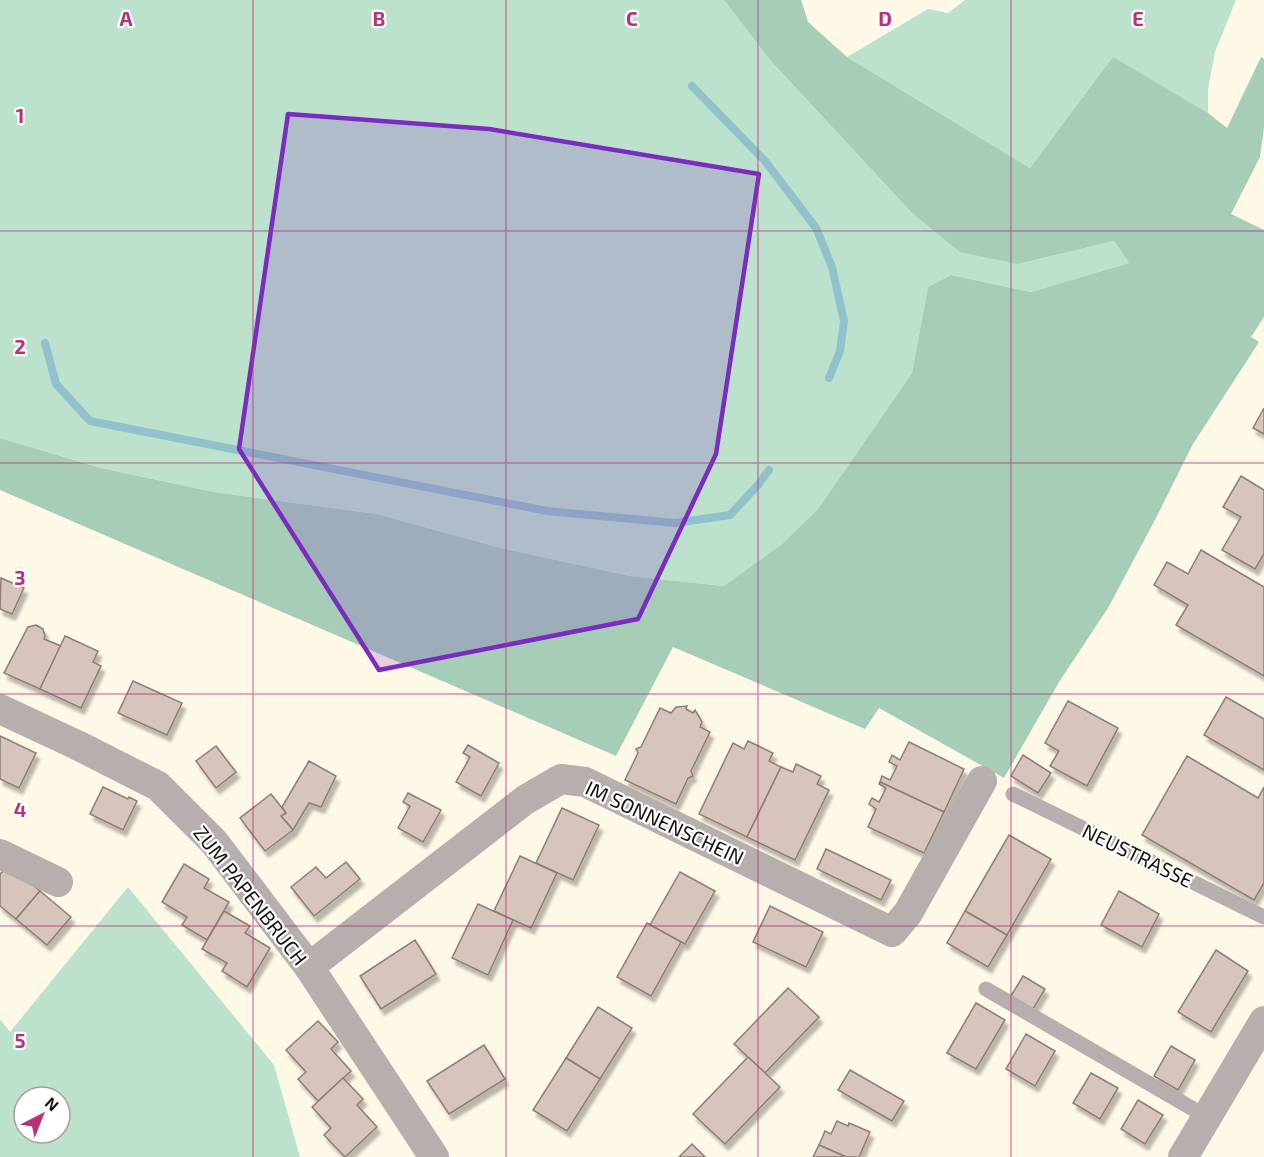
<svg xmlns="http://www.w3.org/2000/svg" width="1264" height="1157" viewBox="0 0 1264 1157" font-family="'Exo 2',sans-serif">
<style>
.green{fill:#bce2cd;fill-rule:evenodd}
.forest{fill:#a5cdb8}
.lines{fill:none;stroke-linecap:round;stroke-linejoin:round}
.stream{stroke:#91c1ca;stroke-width:8}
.building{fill:#d7c5bd;stroke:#8e7d76;stroke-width:1.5;filter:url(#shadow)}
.service{stroke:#b7aeae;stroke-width:15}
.minor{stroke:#b7aeae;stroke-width:30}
.marked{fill:#7b2cbf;fill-opacity:0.2;stroke:#7b2cbf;stroke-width:4.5;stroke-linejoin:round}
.grid{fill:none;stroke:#b83276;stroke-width:1.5;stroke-opacity:0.55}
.labels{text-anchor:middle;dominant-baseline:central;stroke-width:4.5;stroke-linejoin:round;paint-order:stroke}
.street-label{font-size:20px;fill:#14120c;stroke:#fff}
.grid-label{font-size:20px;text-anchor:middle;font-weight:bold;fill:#b83276;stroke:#fff;stroke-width:4.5;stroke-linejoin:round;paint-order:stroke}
</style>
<defs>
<filter id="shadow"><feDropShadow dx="3.5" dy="6" stdDeviation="1.5" flood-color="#0004"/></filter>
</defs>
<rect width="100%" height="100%" fill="#fef8e7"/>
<!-- green -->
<g class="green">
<path d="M 0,0 L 724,0 L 770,60 L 911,212 L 1018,264 L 1114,241 L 1129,263 L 1031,292 L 951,275 L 928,287 L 912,373 L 818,509 L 782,544 L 724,586 L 630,576 L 497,547 L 377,514 L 214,492 L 101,468 L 0,438 Z"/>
<path d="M 965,0 L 1236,0 L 1215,52 L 1208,89 L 1208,113 L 1113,58 L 1030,168 L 847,57 L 928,9 L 948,13 Z"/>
<path d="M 128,887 L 274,1065 L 300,1157 L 0,1157 L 0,1019 L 10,1032 ZM 24,1097 L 60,1097 L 60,1133 L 24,1133 Z"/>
</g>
<!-- forest -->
<path class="forest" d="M 724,0 L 801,0 L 808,22 L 847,57 L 1030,168 L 1113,57 L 1208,113 L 1227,128 L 1261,57 L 1264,59 L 1264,127 L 1260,157 L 1231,214 L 1264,230 L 1264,317 L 1251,337 L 1259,342 L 1193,444 L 1156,518 L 1108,608 L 1059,682 L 1004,778 L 879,708 L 865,729 L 673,647 L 616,756 L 0,490 L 0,438 L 101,468 L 214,492 L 377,514 L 497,547 L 630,576 L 724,586 L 782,544 L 818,509 L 912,373 L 928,287 L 951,275 L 1031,292 L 1129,263 L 1114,241 L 1018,264 L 960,252 L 911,212 L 770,60 Z"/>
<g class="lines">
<!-- stream -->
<g class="stream">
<path d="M 692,86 L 765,161 L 816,228 L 832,267 L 844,321 L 840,351 L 829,378"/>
<path d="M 45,343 L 56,384 L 90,421 L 547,511 L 675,523 L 730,515 L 758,485 L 769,470"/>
</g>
</g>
<!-- building -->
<g class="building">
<path d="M 1264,408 L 1264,434 L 1253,428 Z"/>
<path d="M 1241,476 L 1264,490 L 1264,554 L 1255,569 L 1222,550 L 1241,517 L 1223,507 Z"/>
<path d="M 1201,550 L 1264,587 L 1264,676 L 1176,625 L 1188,605 L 1154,585 L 1167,562 L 1188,574 Z"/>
<path d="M 1,578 L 24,588 L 12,614 L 0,609 Z"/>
<path d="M 36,625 L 43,629 L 45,636 L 44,639 L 61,646 L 40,689 L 4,673 L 28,627 Z"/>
<path d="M 65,636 L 98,651 L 93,662 L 101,666 L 81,708 L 40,689 Z"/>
<path d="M 133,681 L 182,703 L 167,735 L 118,713 Z"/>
<path d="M 1226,697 L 1264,719 L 1264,770 L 1204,735 Z"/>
<path d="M 1068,701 L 1118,728 L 1087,786 L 1050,766 L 1059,751 L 1045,743 Z"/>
<path d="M 687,706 L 686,709 L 693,713 L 695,710 L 698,715 L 702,722 L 700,727 L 710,732 L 691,771 L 693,776 L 688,778 L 676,804 L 625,780 L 638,753 L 636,749 L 641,747 L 660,708 L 671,713 L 676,707 Z"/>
<path d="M 0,736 L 36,753 L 19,788 L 0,779 Z"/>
<path d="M 748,741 L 773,753 L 769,761 L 781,767 L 747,837 L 699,814 L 733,743 L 744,749 Z"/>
<path d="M 909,742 L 964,769 L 944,812 L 880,782 L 882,776 L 890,780 L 897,766 L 889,762 L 892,755 L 900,760 Z"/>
<path d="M 468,745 L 499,763 L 481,796 L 456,782 L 470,757 L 463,753 Z"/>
<path d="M 216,746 L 236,772 L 216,788 L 196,761 Z"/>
<path d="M 1023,755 L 1051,773 L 1038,793 L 1011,776 Z"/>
<path d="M 1187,756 L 1258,798 L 1264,787 L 1264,883 L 1254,900 L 1142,835 Z"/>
<path d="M 309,761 L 336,776 L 321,807 L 309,803 L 293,830 L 281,816 L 286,813 L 282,807 Z"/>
<path d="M 796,764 L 821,776 L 817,784 L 829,790 L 795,860 L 747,837 L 781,767 L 793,772 Z"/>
<path d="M 880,782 L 944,812 L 924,853 L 868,827 L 876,809 L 869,804 L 872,798 L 879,802 L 886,788 L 879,784 Z"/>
<path d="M 103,787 L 128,799 L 129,797 L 137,801 L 123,830 L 90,814 Z"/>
<path d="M 408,793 L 441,810 L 423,842 L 398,828 L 410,806 L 403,802 Z"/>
<path d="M 271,794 L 286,813 L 281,816 L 293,830 L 265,851 L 240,818 Z"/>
<path d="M 562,808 L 599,825 L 573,880 L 536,863 Z"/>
<path d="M 1009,835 L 1051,859 L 1007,935 L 965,911 Z"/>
<path d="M 826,849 L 891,880 L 881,900 L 817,869 Z"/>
<path d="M 520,856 L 557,873 L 531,928 L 494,911 Z"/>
<path d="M 346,862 L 360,879 L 314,916 L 291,887 L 316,867 L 326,878 Z"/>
<path d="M 184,864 L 209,879 L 204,888 L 229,902 L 207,940 L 182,925 L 187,917 L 162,902 Z"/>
<path d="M 9,865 L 40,891 L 16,919 L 0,906 L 0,874 Z"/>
<path d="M 680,872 L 715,891 L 685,944 L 650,925 Z"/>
<path d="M 40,891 L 71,917 L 47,945 L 16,919 Z"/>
<path d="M 1119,891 L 1159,914 L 1142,947 L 1101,925 Z"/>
<path d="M 478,904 L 513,920 L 488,975 L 452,958 Z"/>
<path d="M 770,906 L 823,932 L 806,967 L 753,942 Z"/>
<path d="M 224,911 L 250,926 L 245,933 L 270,948 L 247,987 L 222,971 L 227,963 L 202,949 Z"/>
<path d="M 965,911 L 1007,935 L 988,967 L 947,943 Z"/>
<path d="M 647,923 L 681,942 L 651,996 L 617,977 Z"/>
<path d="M 415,940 L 436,974 L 381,1009 L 360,976 Z"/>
<path d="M 1216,950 L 1248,971 L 1211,1032 L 1178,1012 Z"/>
<path d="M 1023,976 L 1045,989 L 1033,1009 L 1011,996 Z"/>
<path d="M 788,988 L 819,1017 L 765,1073 L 734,1044 Z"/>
<path d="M 976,1003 L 1005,1020 L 976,1069 L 947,1053 Z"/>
<path d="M 598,1007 L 632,1028 L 600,1079 L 566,1058 Z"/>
<path d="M 318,1021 L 338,1042 L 331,1049 L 351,1071 L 318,1101 L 298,1079 L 306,1072 L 286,1050 Z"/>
<path d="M 1026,1034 L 1055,1051 L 1035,1086 L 1006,1069 Z"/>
<path d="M 484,1045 L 505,1079 L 449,1114 L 427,1081 Z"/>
<path d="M 1171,1046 L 1195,1060 L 1178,1090 L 1154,1076 Z"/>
<path d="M 748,1057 L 780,1087 L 725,1144 L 693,1114 Z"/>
<path d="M 566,1058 L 600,1079 L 567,1131 L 533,1110 Z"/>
<path d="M 850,1070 L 904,1101 L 892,1121 L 838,1090 Z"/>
<path d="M 1091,1073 L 1118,1088 L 1100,1119 L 1073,1103 Z"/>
<path d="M 343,1078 L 363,1099 L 357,1105 L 377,1127 L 345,1157 L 324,1135 L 331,1128 L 312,1107 Z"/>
<path d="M 1138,1100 L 1163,1115 L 1145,1144 L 1121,1129 Z"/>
<path d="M 837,1121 L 848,1126 L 849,1123 L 870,1132 L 859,1157 L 846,1157 L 819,1145 L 825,1131 L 831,1134 Z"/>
<path d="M 692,1144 L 705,1157 L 679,1157 Z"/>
<path d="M 819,1145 L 846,1157 L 813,1157 Z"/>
</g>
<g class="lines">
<!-- service -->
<g class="service">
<path d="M 1013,794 L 1264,917"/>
<path d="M 986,989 L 1207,1117"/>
</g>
<!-- minor -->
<g class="minor">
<path d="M 0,709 L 77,745 L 158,786 L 214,842 L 309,967 L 434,1157"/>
<path d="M 0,854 L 58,882"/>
<path d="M 309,967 L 525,800 L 561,779 L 585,782 L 892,932 L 908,913 L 982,781"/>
<path d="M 1183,1157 L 1264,1021"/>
</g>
</g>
<!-- marked area -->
<path class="marked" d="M 288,114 L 489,129 L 759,174 L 716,454 L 638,619 L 379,670 L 239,449 Z"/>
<!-- grid -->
<path class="grid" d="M 253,0 L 253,1157M 506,0 L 506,1157M 758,0 L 758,1157M 1011,0 L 1011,1157M 0,231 L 1264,231M 0,463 L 1264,463M 0,694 L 1264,694M 0,926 L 1264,926"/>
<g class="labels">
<!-- street labels -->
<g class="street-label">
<text transform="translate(665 822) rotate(25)">IM SONNENSCHEIN</text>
<text transform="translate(1138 855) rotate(26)">NEUSTRASSE</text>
<text transform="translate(251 895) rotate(52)">ZUM PAPENBRUCH</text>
</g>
</g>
<g class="grid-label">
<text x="126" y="26">A</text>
<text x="379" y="26">B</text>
<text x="632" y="26">C</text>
<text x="885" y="26">D</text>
<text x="1138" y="26">E</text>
<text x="20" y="123">1</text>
<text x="20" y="354">2</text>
<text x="20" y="585">3</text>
<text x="20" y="817">4</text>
<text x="20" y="1048">5</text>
</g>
<!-- north arrow -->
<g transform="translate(42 1115) rotate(42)"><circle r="28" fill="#ffffff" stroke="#a1a09e" stroke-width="1.5"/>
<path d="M0-4.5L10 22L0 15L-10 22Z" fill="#b83276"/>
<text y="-9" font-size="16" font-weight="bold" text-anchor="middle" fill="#14120c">N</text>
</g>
</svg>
